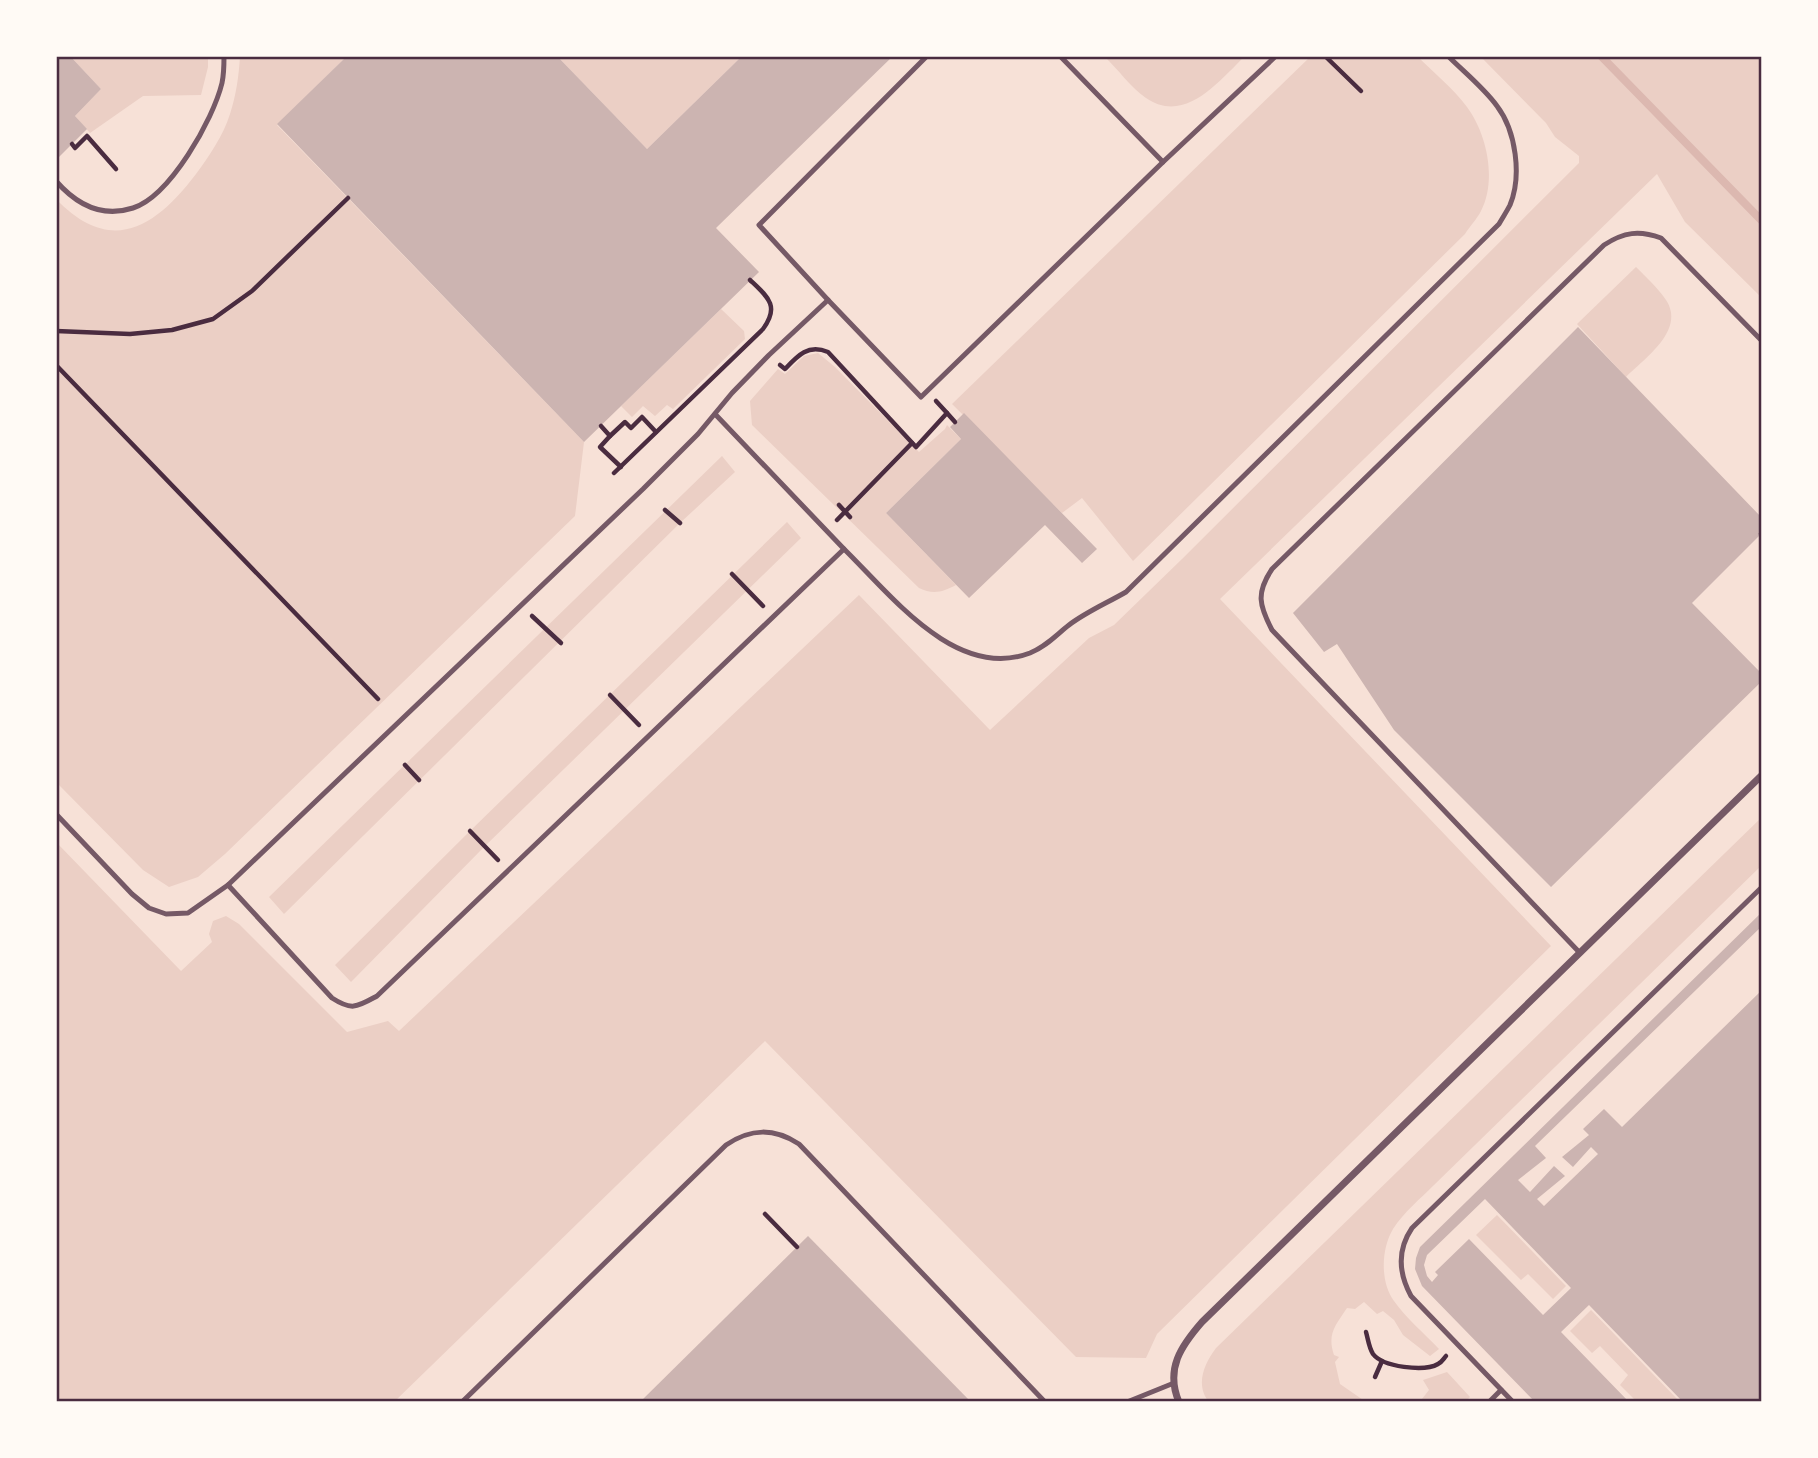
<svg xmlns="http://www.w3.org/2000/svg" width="1818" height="1458" viewBox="0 0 1818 1458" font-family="Raleway,sans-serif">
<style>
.green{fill:#ebcfc5}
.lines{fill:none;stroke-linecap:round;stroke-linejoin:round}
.stream{stroke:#dcb8b0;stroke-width:8}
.building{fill:#ccb4b1;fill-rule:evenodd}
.path{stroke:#4a2c40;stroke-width:4.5}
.service{stroke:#755966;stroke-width:5}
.minor{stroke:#755966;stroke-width:7}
.neatline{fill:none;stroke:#4a2c40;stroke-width:2.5}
</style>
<rect width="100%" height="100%" fill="#f7e1d7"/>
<!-- green -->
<g class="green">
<path d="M 70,56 L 208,56 L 208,67 L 201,95 L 143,96 L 90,133 L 75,116 L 101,89 Z"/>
<path d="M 240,56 L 347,56 L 277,125 L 584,442 L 575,516 L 225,854 L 198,877 L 169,887 L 143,870 L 56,782 L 56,199 C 111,256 155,228 196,174 C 209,156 223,136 230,114 C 236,96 239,75 240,56 Z"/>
<path d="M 557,56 L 742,56 L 647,149 Z"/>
<path d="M 1104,56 L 1245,56 C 1219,81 1185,125 1146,98 C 1131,88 1118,69 1104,56 Z"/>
<path d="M 1311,56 L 1417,56 C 1433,72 1453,88 1467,107 C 1487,134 1497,180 1481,211 C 1477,219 1470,226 1465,234 L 1133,561 L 1082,498 L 1062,513 L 952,404 Z"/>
<path d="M 1480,56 L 1762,56 L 1762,298 L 1685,222 L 1657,174 L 1220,599 L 1551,946 L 1157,1334 L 1146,1358 L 1076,1357 L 765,1041 L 394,1402 L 56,1402 L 56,842 L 181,971 L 212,942 L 209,934 L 213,921 L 226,916 L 239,924 L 347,1032 L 388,1021 L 399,1031 L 859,595 L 990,730 L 1089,638 L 1114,625 L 1182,559 L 1579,163 L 1579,156 L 1555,137 L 1546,123 Z"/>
<path d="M 1636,267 C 1646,277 1658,288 1666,300 C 1686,330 1645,358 1626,377 L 1577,324 Z"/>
<path d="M 721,309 L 744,331 L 745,339 L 673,409 L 667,405 L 655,416 L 643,406 L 632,417 L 621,406 Z"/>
<path d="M 818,353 L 835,367 L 919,452 L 945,429 L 947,425 L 961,439 L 886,513 L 956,585 C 943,592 933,595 919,588 L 752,425 L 750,401 L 778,369 L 785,374 L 804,356 Z"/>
<path d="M 722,456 L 735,472 L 680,523 L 284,914 L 269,897 Z"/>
<path d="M 787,522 L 801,538 L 485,846 L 351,982 L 335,965 L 470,831 Z"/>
<path d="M 1762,817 L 1762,865 L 1434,1185 C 1420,1199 1404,1212 1393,1229 C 1381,1249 1380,1282 1394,1301 C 1406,1318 1424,1333 1439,1349 L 1430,1356 L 1403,1335 L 1394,1320 L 1383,1311 L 1377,1314 L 1364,1302 L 1355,1309 L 1347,1308 C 1335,1326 1327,1334 1334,1355 L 1339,1357 L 1335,1362 L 1340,1384 L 1366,1402 L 1209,1402 C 1195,1385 1204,1364 1216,1348 Z"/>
<path d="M 1497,1215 L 1566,1286 L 1553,1299 L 1528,1274 L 1521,1280 L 1476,1235 Z"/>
<path d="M 1591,1310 L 1680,1402 L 1637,1402 L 1620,1385 L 1628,1375 L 1600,1346 L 1592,1353 L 1570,1331 Z"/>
<path d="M 1447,1372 L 1470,1397 L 1465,1402 L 1414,1402 L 1422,1399 L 1429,1390 L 1423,1380 Z"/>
</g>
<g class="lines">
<!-- stream -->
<path class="stream" d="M 1601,56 L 1762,221"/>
</g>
<!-- building -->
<g class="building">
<path d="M 56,56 L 70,56 L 101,89 L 75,116 L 87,129 L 59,157 L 56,154 Z"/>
<path d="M 347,56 L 557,56 L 647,149 L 742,56 L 893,56 L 716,228 L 759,272 L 584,442 L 277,124 Z"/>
<path d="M 1578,327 L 1762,518 L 1762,533 L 1692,603 L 1762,674 L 1762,681 L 1551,887 L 1394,730 L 1337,644 L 1324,652 L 1293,613 Z"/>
<path d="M 964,413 L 1097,549 L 1082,563 L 1045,525 L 969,598 L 886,513 L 961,439 L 950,427 Z"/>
<path d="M 1762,912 L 1762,926 L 1535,1146 L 1546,1158 L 1518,1180 L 1530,1192 L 1554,1166 L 1565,1176 L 1537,1199 L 1544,1206 L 1598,1154 L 1591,1147 L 1573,1167 L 1562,1157 L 1589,1135 L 1583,1129 L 1604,1109 L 1622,1127 L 1762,990 L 1762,1402 L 1683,1402 L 1589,1305 L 1561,1332 L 1629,1402 L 1535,1402 L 1422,1286 L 1415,1269 L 1416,1258 L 1420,1247 ZM 1485,1199 L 1571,1288 L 1543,1315 L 1469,1239 L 1435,1272 L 1438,1275 L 1432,1282 L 1427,1276 L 1424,1265 L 1427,1255 Z"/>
<path d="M 808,1236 L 971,1402 L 640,1402 Z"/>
</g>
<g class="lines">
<!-- path -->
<g class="path">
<path d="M 1325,56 L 1361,91"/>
<path d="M 72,144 L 75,148 L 87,136 L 116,169"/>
<path d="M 56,331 L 130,334 L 172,330 L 213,319 L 252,291 L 348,198"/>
<path d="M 56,365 L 378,699"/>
<path d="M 780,365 L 785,369 C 798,355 808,344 828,352 L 916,447 L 947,413 L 955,422"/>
<path d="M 936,401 L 947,413"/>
<path d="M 601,426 L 610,436 L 600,447 L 621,467"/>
<path d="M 610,436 L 625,422 L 631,428 L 642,417 L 656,432"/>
<path d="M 614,473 L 763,329 C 780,306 768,297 750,280"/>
<path d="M 839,505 L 850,517"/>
<path d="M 665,510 L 680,523"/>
<path d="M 837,520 L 912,443"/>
<path d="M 1761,534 L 1762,536"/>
<path d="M 732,574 L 763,606"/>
<path d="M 532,616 L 561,643"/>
<path d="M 610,695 L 639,725"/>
<path d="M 405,765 L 419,780"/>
<path d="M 470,831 L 498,860"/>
<path d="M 765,1214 L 797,1247"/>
<path d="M 1366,1332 C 1368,1339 1369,1348 1373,1354 C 1383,1367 1424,1372 1438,1364 C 1442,1362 1444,1358 1446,1356"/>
<path d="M 1375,1377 L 1382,1361"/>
</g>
<!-- service -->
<g class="service">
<path d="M 1060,56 L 1163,162"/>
<path d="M 56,181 C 76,204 102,218 133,208 C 170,196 213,120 222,83 C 224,74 224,65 224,56"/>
<path d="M 828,300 L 759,225 L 927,56"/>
<path d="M 844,549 C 891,595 956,681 1030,653 C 1047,646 1056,635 1069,625 C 1086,612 1107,603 1126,592 L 1499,224 C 1503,217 1507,211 1510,205 C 1522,176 1516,131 1497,106 C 1484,88 1464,72 1448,56"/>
<path d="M 56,814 L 132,894 L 149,908 L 166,914 L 188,913 L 228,885 L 643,489 L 698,434 L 732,393 L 769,355 L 828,300 L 921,397 L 1163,162 L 1276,56"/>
<path d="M 228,885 L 332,998 C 352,1011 357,1007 377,996 L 844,549 L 715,414"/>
<path d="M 1580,953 L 1272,630 C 1259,605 1256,593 1272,569 L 1604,245 C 1624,232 1639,230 1661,238 L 1762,341"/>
<path d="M 462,1402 L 726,1145 C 751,1128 774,1128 799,1144 L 1045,1402"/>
<path d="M 1127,1402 L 1174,1383"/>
<path d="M 1489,1402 L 1501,1390"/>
<path d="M 1513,1402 L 1411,1296 C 1398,1272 1397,1250 1412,1228 L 1762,887"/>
</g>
<!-- minor -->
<path class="minor" d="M 1179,1402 C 1165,1369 1181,1346 1202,1322 L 1762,775"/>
</g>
<!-- border -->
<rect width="1818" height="1458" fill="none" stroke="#fffaf5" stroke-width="116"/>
<rect x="58" y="58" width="1702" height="1342" class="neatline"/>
</svg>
